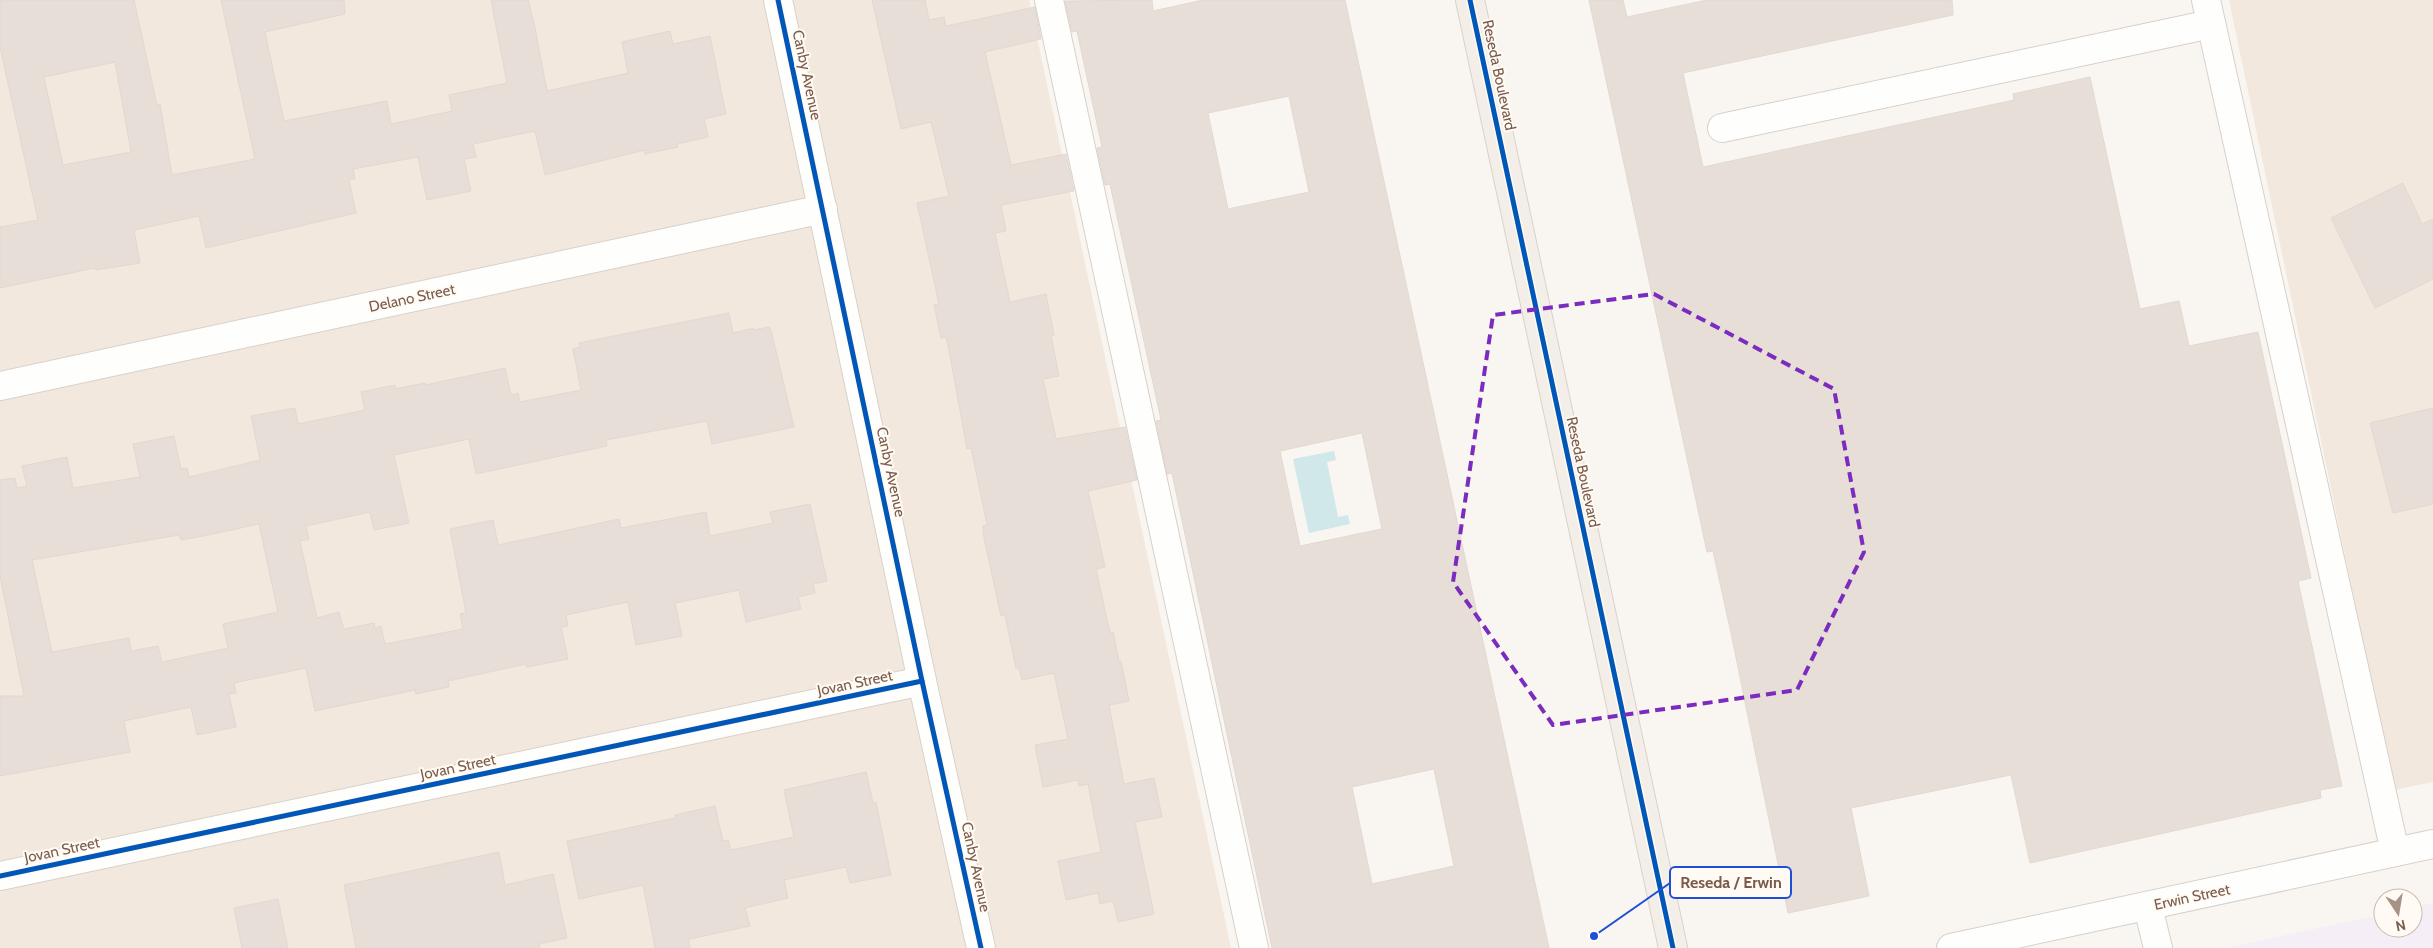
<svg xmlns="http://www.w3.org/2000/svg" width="2433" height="948" viewBox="0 0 2433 948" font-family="Cabin,sans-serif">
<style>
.residential{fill:#f2e8de}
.education{fill:#f6eef6}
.water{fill:#d0e8ea}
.building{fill:#e6ded7;stroke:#e2d8d2;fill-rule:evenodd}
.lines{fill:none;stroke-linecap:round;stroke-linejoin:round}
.minor-casing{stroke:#d7d1cb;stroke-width:30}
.major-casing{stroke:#dad1cc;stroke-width:30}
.minor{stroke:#fefefd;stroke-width:28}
.major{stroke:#f3eee8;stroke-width:28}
.cycleway-casing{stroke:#fffaf3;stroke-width:8}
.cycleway{stroke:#0057b8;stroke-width:5}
.marked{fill:none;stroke:#7b2cbf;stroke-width:4;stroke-dasharray:10 6;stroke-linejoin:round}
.labels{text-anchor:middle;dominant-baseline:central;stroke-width:4;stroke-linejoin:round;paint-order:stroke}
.street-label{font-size:15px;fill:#7a5c4d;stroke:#fffaf3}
.leader{fill:none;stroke:#1d4ed8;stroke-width:2}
.callout-dot{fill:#1d4ed8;stroke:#fffaf3;stroke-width:2}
.callout{fill:#fffaf3;stroke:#1d4ed8;stroke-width:2}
.callout-label{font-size:16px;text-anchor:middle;font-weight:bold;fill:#7a5c4d}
</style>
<rect width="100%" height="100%" fill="#f9f5f0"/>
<!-- residential -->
<g class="residential">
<path d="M 0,0 L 1029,0 L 1231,948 L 0,948 Z"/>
<path d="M 2229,0 L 2433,0 L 2433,782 L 2394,790 Z"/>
</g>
<!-- education -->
<path class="education" d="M 2433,903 L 2433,948 L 2226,948 L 2383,914 L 2383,928 L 2413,928 L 2413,908 Z"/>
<!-- water -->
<path class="water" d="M 1334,451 L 1336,460 L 1327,462 L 1338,517 L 1348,515 L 1350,524 L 1309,533 L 1293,459 Z"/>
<!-- building -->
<g class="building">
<path d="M 0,0 L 134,0 L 157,105 L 160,104 L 172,175 L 255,159 L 221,0 L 344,0 L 345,14 L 265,32 L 284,121 L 387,101 L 391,124 L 452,111 L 449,95 L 507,83 L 491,0 L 528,0 L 534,23 L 547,91 L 628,73 L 622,42 L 670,31 L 673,44 L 710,36 L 726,114 L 704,119 L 708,137 L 677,144 L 678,147 L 645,154 L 645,150 L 545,175 L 535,131 L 473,144 L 476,157 L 464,159 L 471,191 L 427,200 L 418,157 L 353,169 L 355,179 L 349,180 L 356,213 L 206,248 L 199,216 L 134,230 L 140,263 L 96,270 L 95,268 L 0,288 L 0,227 L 38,220 L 0,47 ZM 115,62 L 131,152 L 63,165 L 44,77 Z"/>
<path d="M 872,0 L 925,0 L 929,20 L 944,17 L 946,26 L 1035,7 L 1041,39 L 985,52 L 1011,165 L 1066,154 L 1074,191 L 1001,205 L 1006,231 L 995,233 L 1010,302 L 1046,294 L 1054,335 L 1051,336 L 1059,376 L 1043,379 L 1056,439 L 1125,427 L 1137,480 L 1088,491 L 1105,567 L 1096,569 L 1110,633 L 1113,632 L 1119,661 L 1121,661 L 1129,701 L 1109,705 L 1124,784 L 1154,778 L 1162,817 L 1135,822 L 1154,914 L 1118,922 L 1113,901 L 1100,904 L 1098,893 L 1066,900 L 1058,861 L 1101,852 L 1088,784 L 1079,786 L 1078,780 L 1043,787 L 1035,745 L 1068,739 L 1054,673 L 1022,680 L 1019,668 L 1016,668 L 1005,615 L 1001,616 L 984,538 L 983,526 L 987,525 L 971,448 L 967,449 L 949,350 L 946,337 L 941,338 L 934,305 L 939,304 L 917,203 L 949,196 L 931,122 L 901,129 Z"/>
<path d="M 1152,0 L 1153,11 L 1203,0 L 1345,0 L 1549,948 L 1272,948 L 1172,473 L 1167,474 L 1156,421 L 1161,420 L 1110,184 L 1105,185 L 1097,148 L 1102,147 L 1077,31 L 1072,32 L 1065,1 ZM 1289,96 L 1309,192 L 1228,209 L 1208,113 ZM 1362,433 L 1382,529 L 1300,546 L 1280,451 ZM 1434,769 L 1454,866 L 1372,884 L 1352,787 Z"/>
<path d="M 1589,0 L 1623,0 L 1627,17 L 1707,0 L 1952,0 L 1953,15 L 1683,73 L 1703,167 L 2014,100 L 2013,94 L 2090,77 L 2140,309 L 2179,301 L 2189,346 L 2258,332 L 2311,578 L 2298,581 L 2342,786 L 2320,790 L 2321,798 L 2030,863 L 2011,775 L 1851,808 L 1869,896 L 1788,913 L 1731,633 L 1713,551 L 1707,552 Z"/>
<path d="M 2403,183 L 2422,224 L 2433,219 L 2433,279 L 2375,308 L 2331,218 Z"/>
<path d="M 729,313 L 733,333 L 754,328 L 754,330 L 769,327 L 771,330 L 794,427 L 712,444 L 707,421 L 606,440 L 607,446 L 476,474 L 469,439 L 394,455 L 409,523 L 374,530 L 370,512 L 306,526 L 309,539 L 300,541 L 317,618 L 339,612 L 344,629 L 374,623 L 375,628 L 381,626 L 385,644 L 463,629 L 460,614 L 466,613 L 450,529 L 493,520 L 498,545 L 619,519 L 621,528 L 706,512 L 710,536 L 773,523 L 770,512 L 810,504 L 827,581 L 813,584 L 815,593 L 798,597 L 801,609 L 746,622 L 739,590 L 675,603 L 682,636 L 636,645 L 628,602 L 566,615 L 568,626 L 561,627 L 568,659 L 527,667 L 526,664 L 448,681 L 449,687 L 416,694 L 415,690 L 315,711 L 306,668 L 234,683 L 236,693 L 229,694 L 236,727 L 197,735 L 191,707 L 124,721 L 130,752 L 0,776 L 0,696 L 24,696 L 0,576 L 0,480 L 15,478 L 17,488 L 27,486 L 22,466 L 67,457 L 73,488 L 140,477 L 133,444 L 174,436 L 181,469 L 187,468 L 189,477 L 260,460 L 251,416 L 295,408 L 298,424 L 365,410 L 361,392 L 395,385 L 395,389 L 425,383 L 425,385 L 505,368 L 511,395 L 518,393 L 520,402 L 581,390 L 573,349 L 580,347 L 579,343 ZM 259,524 L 278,612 L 223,624 L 228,648 L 162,662 L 158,646 L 131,651 L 129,638 L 52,652 L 32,560 L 179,535 L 181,540 L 204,536 Z"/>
<path d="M 2433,408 L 2433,504 L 2393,513 L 2370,423 Z"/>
<path d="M 866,772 L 873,803 L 876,802 L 891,875 L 850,883 L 846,867 L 784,880 L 788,898 L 745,908 L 750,926 L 690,939 L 688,940 L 690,948 L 655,948 L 643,885 L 579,899 L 567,841 L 675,818 L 675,815 L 715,806 L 723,841 L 728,840 L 731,850 L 794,837 L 784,790 Z"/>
<path d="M 499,852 L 505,885 L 553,874 L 567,938 L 539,944 L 540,948 L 356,948 L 344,885 Z"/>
<path d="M 278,899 L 288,948 L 242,948 L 234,908 Z"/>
</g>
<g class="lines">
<defs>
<g id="minor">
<path d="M 778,0 L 922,681 L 981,948"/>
<path d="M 1049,0 L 1254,948"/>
<path d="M 2206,0 L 2395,852"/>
<path d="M 1722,128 L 2211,24"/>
<path d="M 0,386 L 823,209"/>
<path d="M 0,876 L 922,681"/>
<path d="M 2148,907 L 2158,948"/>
<path d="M 1951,948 L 2433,844"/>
</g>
<path id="major" d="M 1470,0 L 1673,948"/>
</defs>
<!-- minor casing -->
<use href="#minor" class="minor-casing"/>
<!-- major casing -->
<use href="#major" class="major-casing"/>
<!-- minor -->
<use href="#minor" class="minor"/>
<!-- major -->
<use href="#major" class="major"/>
<defs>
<g id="cycleway">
<path d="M 778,0 L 922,681 L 981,948"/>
<path d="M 1470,0 L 1673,948"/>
<path d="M 0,876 L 922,681"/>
</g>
</defs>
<!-- cycleway casing -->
<use href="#cycleway" class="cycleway-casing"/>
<!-- cycleway -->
<use href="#cycleway" class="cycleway"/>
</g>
<!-- marked area -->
<path class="marked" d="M 1654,294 L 1834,389 L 1864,552 L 1797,690 L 1553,725 L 1453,582 L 1493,315 Z"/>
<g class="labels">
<!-- street labels -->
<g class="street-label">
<text transform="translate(807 75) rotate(78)">Canby Avenue</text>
<text transform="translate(1499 75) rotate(78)">Reseda Boulevard</text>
<text transform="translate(412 298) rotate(-12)">Delano Street</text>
<text transform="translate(891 472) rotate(78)">Canby Avenue</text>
<text transform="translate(1583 472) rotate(78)">Reseda Boulevard</text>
<text transform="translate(855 683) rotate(-12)">Jovan Street</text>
<text transform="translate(458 767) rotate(-12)">Jovan Street</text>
<text transform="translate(62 850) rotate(-12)">Jovan Street</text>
<text transform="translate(976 867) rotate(78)">Canby Avenue</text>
<text transform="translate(2192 897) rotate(-12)">Erwin Street</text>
</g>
</g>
<!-- callouts -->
<path class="leader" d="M1594 936L1670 883"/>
<circle class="callout-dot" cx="1594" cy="936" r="5"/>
<rect class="callout" x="1670" y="867" width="121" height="31" rx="5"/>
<g class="callout-label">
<text x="1731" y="888">Reseda / Erwin</text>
</g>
<!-- north arrow -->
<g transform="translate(2398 913) rotate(168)"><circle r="24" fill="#fffaf3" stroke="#cabbb1"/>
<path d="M0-4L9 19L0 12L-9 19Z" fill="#a69286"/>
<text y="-8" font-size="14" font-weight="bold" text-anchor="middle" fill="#7a5c4d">N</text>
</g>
</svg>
